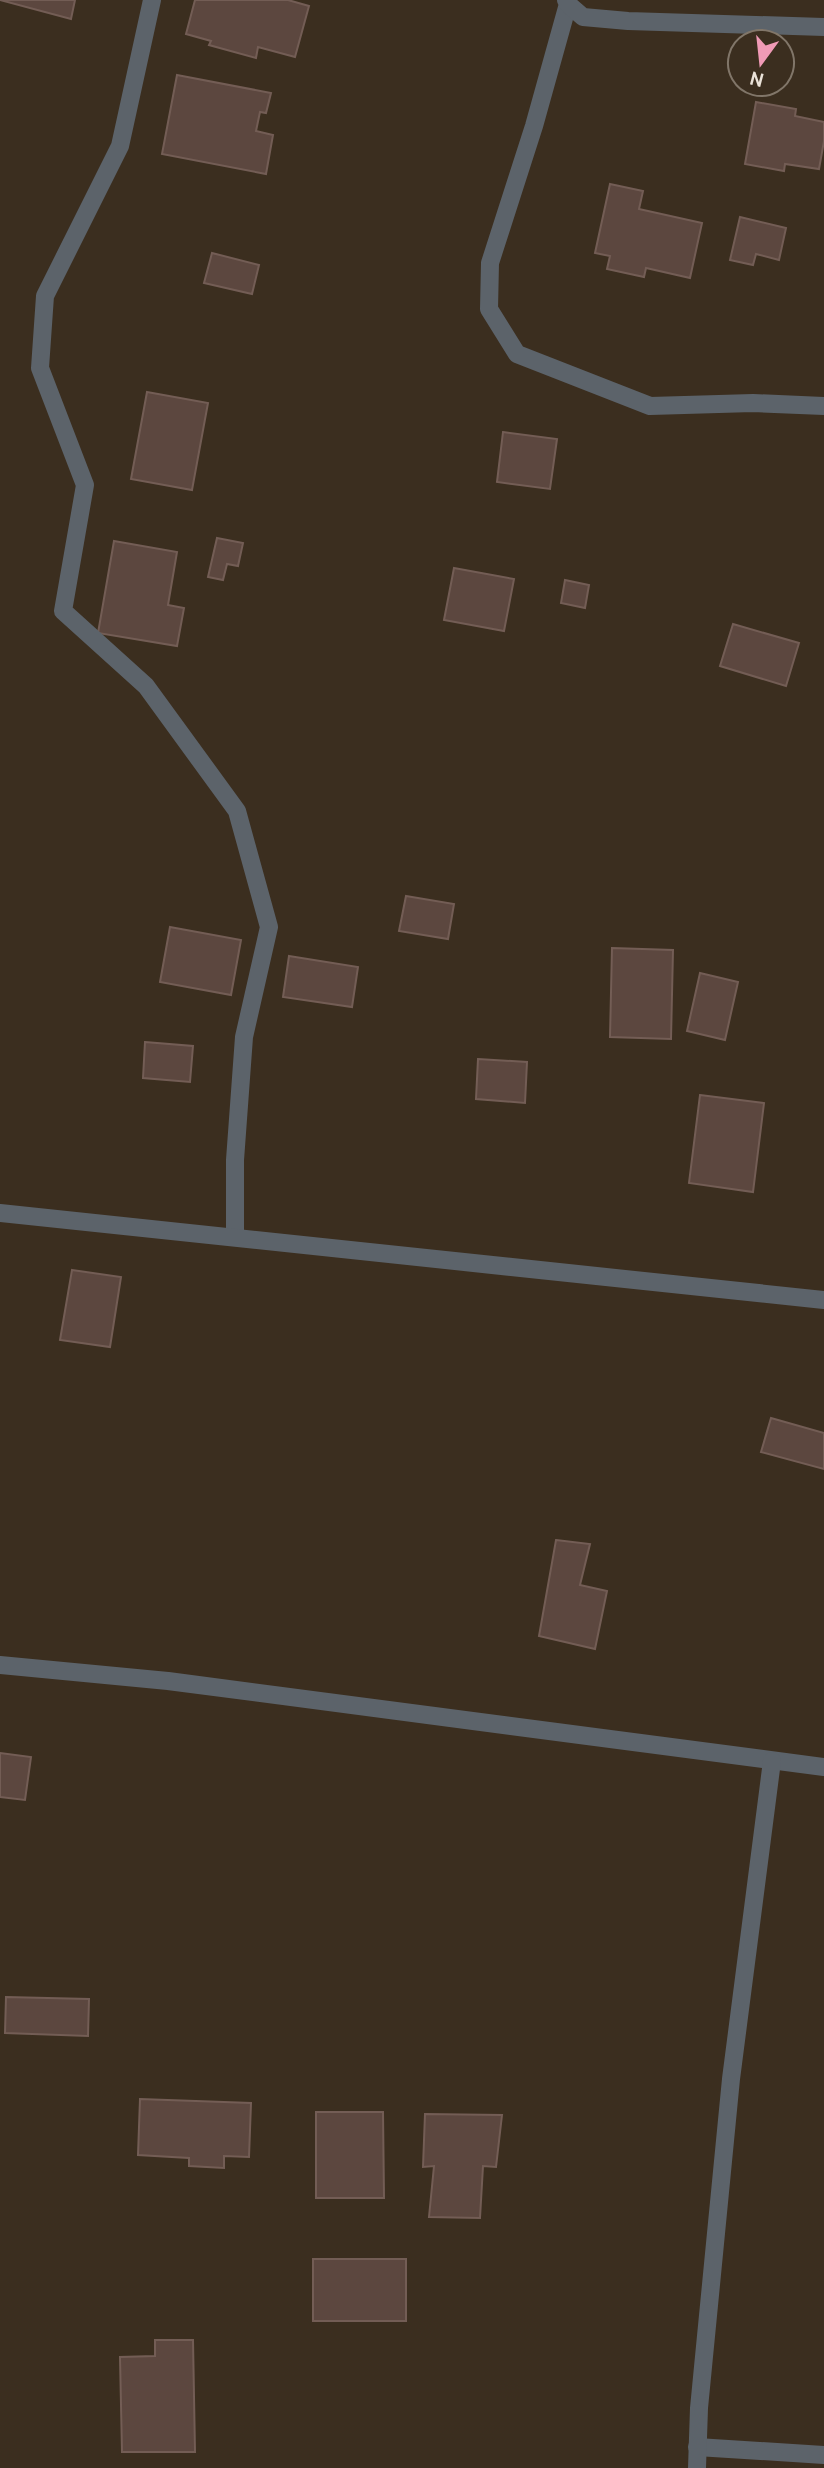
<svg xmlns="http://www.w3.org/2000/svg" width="824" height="2468" viewBox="0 0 824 2468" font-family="Cabin,sans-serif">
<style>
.building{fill:#5c473f;stroke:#735d55;stroke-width:2}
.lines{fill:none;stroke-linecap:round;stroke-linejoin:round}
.minor{stroke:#5c636a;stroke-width:18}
</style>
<rect width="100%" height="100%" fill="#3b2e1f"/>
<!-- building -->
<g class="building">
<path d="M 0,0 L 75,0 L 71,19 Z"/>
<path d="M 195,0 L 288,0 L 309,6 L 295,57 L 258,47 L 256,58 L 209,45 L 211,41 L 186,34 Z"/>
<path d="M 177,75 L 271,93 L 266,113 L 260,112 L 256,131 L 273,135 L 266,174 L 162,154 Z"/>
<path d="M 756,102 L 796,109 L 795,116 L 824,122 L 824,141 L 819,169 L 785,164 L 784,171 L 745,164 Z"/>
<path d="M 610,184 L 643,191 L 639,209 L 702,223 L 690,278 L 646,268 L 644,277 L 607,269 L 610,256 L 595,253 Z"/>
<path d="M 740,217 L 786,228 L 779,260 L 756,254 L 753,265 L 730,260 Z"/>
<path d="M 212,253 L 259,265 L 252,294 L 204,283 Z"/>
<path d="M 147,392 L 208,403 L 192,490 L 131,479 Z"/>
<path d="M 503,432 L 557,439 L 550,489 L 497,482 Z"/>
<path d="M 217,538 L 243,543 L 238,566 L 227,564 L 223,580 L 208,577 Z"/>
<path d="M 114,541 L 177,552 L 168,605 L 184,608 L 177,646 L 98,633 Z"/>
<path d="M 454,568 L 514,579 L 504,631 L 444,620 Z"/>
<path d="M 565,580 L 589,585 L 585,608 L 561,603 Z"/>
<path d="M 733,624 L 799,643 L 786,686 L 720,666 Z"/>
<path d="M 406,896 L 454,904 L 448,939 L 399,931 Z"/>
<path d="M 170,927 L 241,940 L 231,995 L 160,982 Z"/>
<path d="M 612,948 L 673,950 L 671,1039 L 610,1037 Z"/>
<path d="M 289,956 L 358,967 L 352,1007 L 283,997 Z"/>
<path d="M 700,973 L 738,982 L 725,1040 L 687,1031 Z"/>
<path d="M 145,1042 L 193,1046 L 190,1082 L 143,1078 Z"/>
<path d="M 478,1059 L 527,1062 L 525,1103 L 476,1099 Z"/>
<path d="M 700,1095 L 764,1103 L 753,1192 L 689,1183 Z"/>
<path d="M 72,1270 L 121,1277 L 110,1347 L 60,1340 Z"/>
<path d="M 771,1418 L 824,1433 L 824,1469 L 761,1452 Z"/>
<path d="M 556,1540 L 590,1544 L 580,1585 L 607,1591 L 595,1649 L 539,1636 Z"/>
<path d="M 0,1753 L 31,1757 L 25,1800 L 0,1797 Z"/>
<path d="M 6,1997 L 89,1999 L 88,2036 L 5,2033 Z"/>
<path d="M 140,2099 L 251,2103 L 249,2157 L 224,2156 L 224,2168 L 189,2166 L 189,2158 L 138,2155 Z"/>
<path d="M 316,2112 L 383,2112 L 384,2198 L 316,2198 Z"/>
<path d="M 425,2114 L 502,2115 L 496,2167 L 483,2166 L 480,2218 L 429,2217 L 434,2166 L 423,2167 Z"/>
<rect x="313" y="2259" width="93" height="62"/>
<path d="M 155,2340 L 193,2340 L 195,2452 L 122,2452 L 120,2357 L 155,2356 Z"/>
</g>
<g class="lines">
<!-- minor -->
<g class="minor">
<path d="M 152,0 L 120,146 L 45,296 L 40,368 L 85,485 L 63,611 L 146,686 L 237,811 L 269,927 L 244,1037 L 235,1160 L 235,1237"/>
<path d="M 566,0 L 568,4 L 534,126 L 490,263 L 489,309 L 517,354 L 650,406 L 753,403 L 824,406"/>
<path d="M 568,4 L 583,17 L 628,21 L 824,27"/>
<path d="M 0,1213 L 824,1300"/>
<path d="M 0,1665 L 168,1681 L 824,1767"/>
<path d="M 697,2447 L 824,2455"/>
<path d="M 697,2468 L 699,2408 L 731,2079 L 772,1761"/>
</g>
</g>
<!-- north arrow -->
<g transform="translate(761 63) rotate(195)"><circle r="33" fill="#3b2e1f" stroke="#817669" stroke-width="2"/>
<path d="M0-5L12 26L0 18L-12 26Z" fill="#f09ab6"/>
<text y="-10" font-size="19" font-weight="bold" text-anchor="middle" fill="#eae2d8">N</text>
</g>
</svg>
